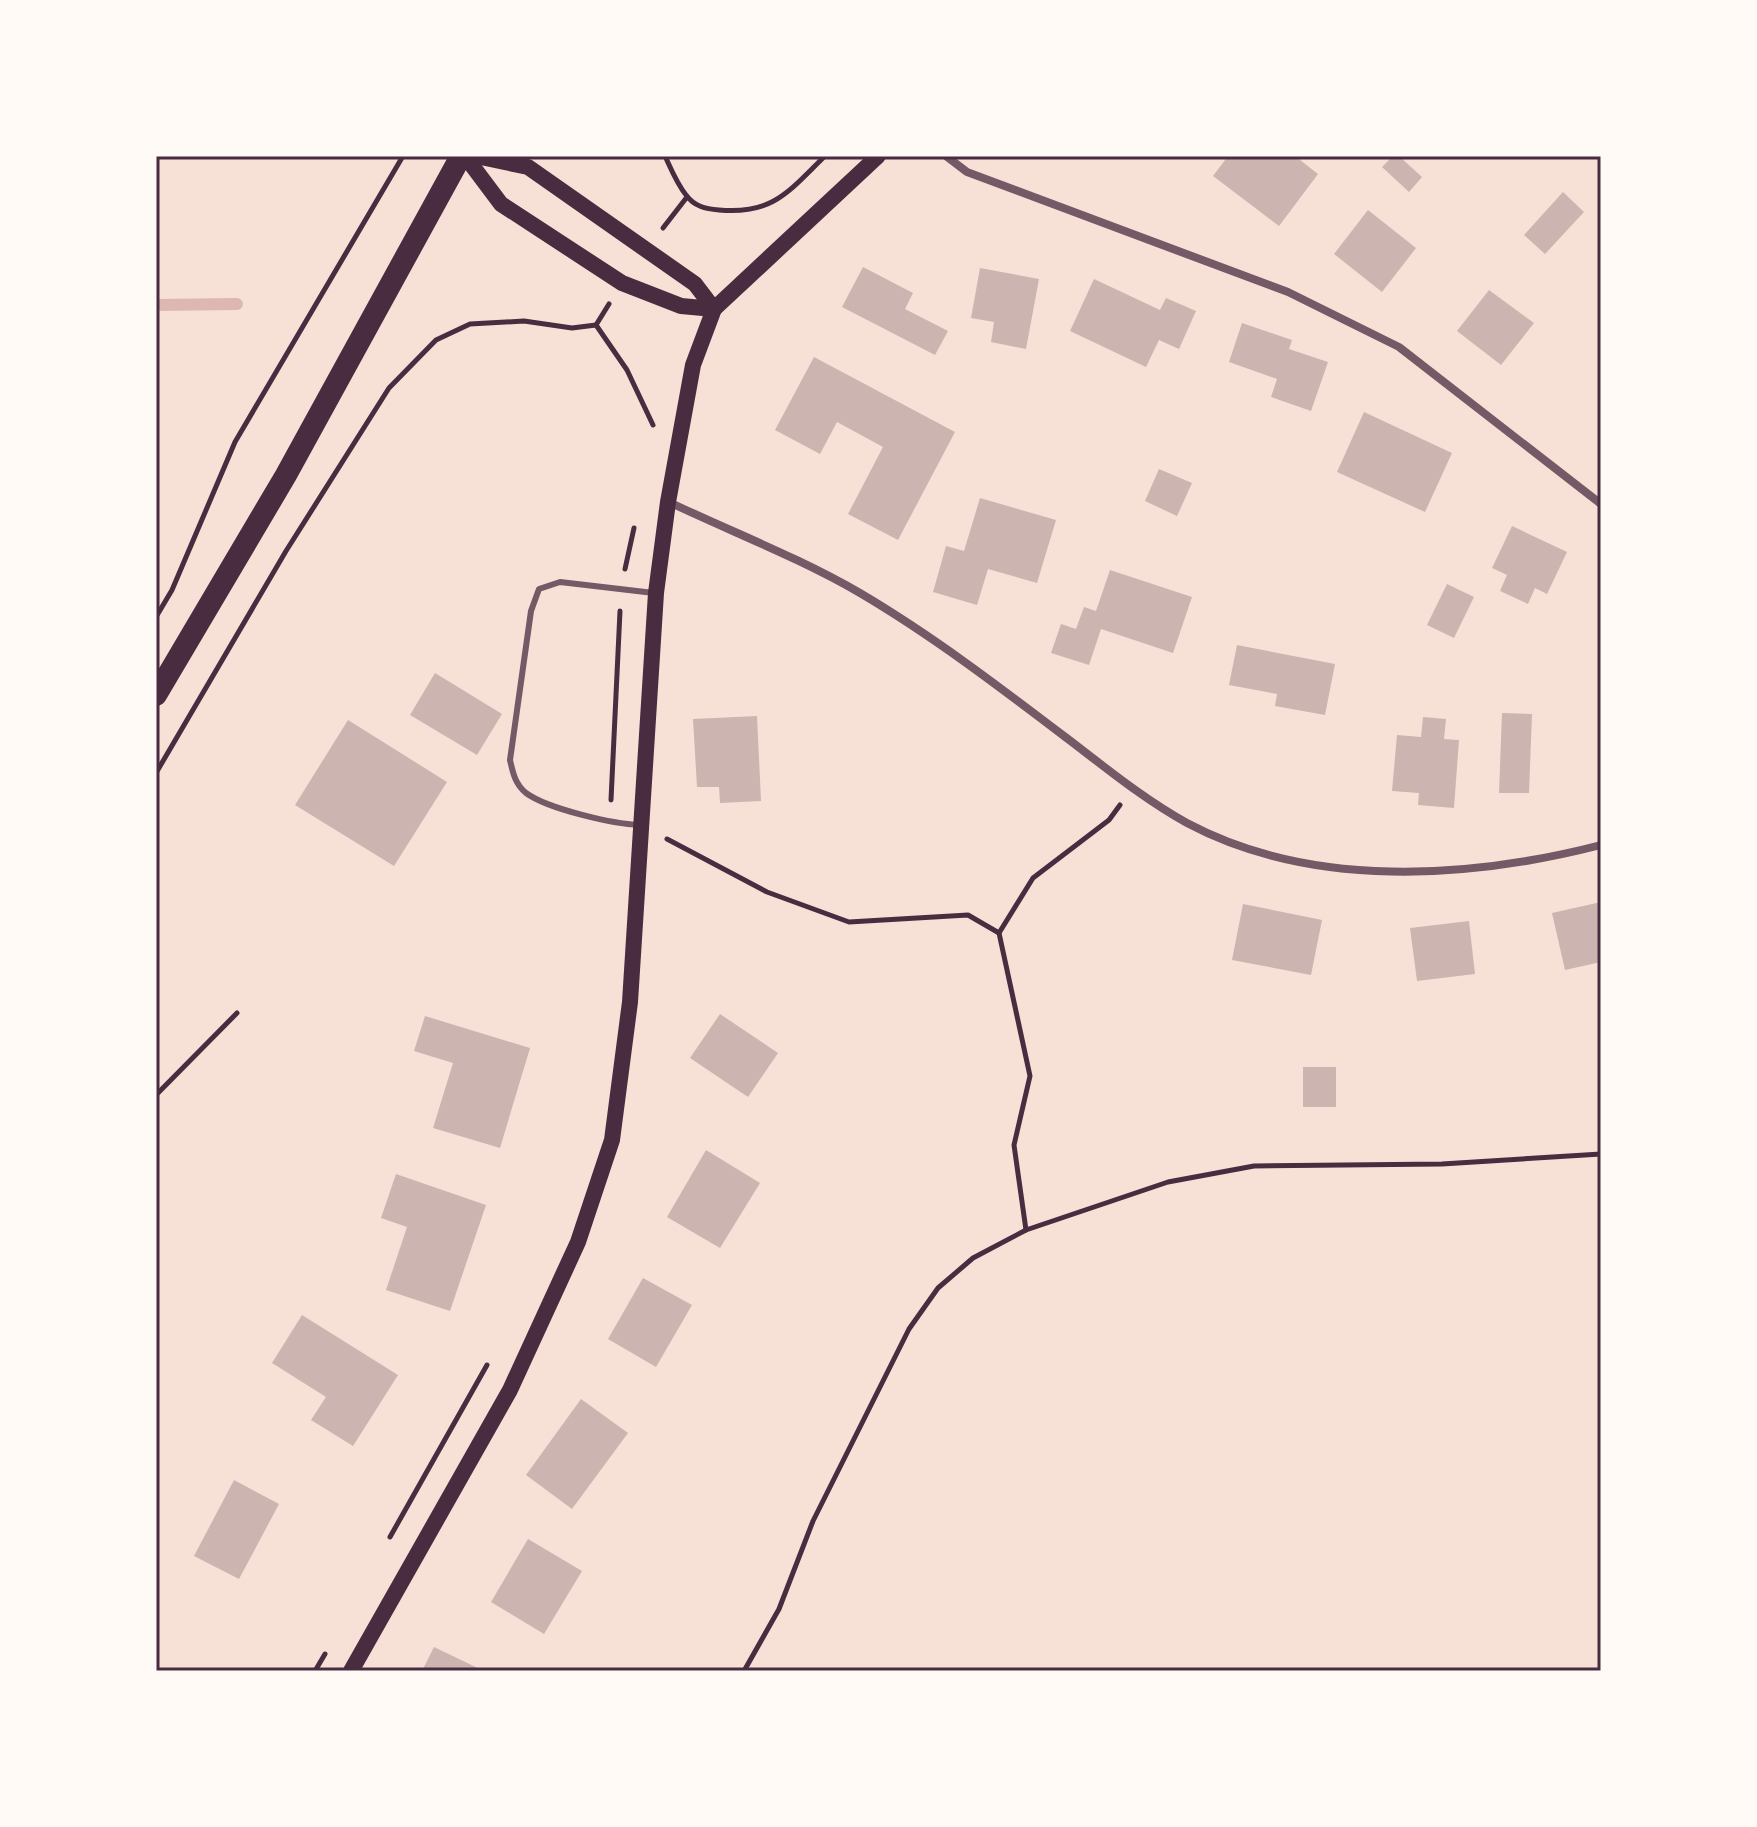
<svg xmlns="http://www.w3.org/2000/svg" width="1757" height="1827" viewBox="0 0 1757 1827" font-family="Lato,sans-serif">
<style>
.lines{fill:none;stroke-linecap:round;stroke-linejoin:round}
.stream{stroke:#dcb8b0;stroke-width:12}
.building{fill:#ccb4b1}
.path{stroke:#4a2c40;stroke-width:5}
.service{stroke:#755966;stroke-width:6}
.minor{stroke:#755966;stroke-width:8}
.secondary{stroke:#4a2c40;stroke-width:16}
.trunk{stroke:#4a2c40;stroke-width:22}
.neatline{fill:none;stroke:#4a2c40;stroke-width:3}
</style>
<rect width="100%" height="100%" fill="#f7e1d7"/>
<g class="lines">
<!-- stream -->
<path class="stream" d="M 156,305 L 237,304"/>
</g>
<!-- building -->
<g class="building">
<path d="M 1228,156 L 1295,156 L 1318,174 L 1279,226 L 1213,176 Z"/>
<path d="M 1393,156 L 1399,156 L 1422,177 L 1409,192 L 1382,167 Z"/>
<path d="M 1563,192 L 1584,212 L 1545,254 L 1524,235 Z"/>
<path d="M 1368,210 L 1416,248 L 1382,292 L 1334,254 Z"/>
<path d="M 863,267 L 913,293 L 905,309 L 948,331 L 935,355 L 842,307 Z"/>
<path d="M 980,268 L 1039,279 L 1026,349 L 991,342 L 994,322 L 971,318 Z"/>
<path d="M 1094,279 L 1160,310 L 1166,298 L 1196,311 L 1179,349 L 1159,340 L 1146,367 L 1070,331 Z"/>
<path d="M 1489,290 L 1534,323 L 1501,365 L 1457,331 Z"/>
<path d="M 1242,323 L 1292,340 L 1289,349 L 1328,362 L 1311,411 L 1271,397 L 1277,379 L 1229,362 Z"/>
<path d="M 814,357 L 955,432 L 898,540 L 848,514 L 883,447 L 837,422 L 820,454 L 775,430 Z"/>
<path d="M 1364,412 L 1452,453 L 1425,512 L 1337,472 Z"/>
<path d="M 1159,469 L 1192,483 L 1177,516 L 1145,501 Z"/>
<path d="M 980,498 L 1056,520 L 1037,583 L 988,569 L 977,605 L 933,592 L 946,546 L 964,551 Z"/>
<path d="M 1512,526 L 1567,552 L 1547,594 L 1535,588 L 1528,604 L 1500,591 L 1507,575 L 1492,568 Z"/>
<path d="M 1110,570 L 1192,597 L 1173,653 L 1101,629 L 1089,665 L 1051,653 L 1061,624 L 1076,629 L 1084,607 L 1096,611 Z"/>
<path d="M 1447,584 L 1474,597 L 1454,638 L 1427,625 Z"/>
<path d="M 1237,645 L 1335,664 L 1325,715 L 1275,706 L 1277,694 L 1229,685 Z"/>
<path d="M 435,673 L 502,714 L 477,755 L 410,715 Z"/>
<path d="M 1502,713 L 1532,714 L 1529,793 L 1499,793 Z"/>
<path d="M 757,716 L 761,801 L 720,803 L 719,787 L 697,787 L 693,719 Z"/>
<path d="M 1423,717 L 1446,719 L 1444,739 L 1459,740 L 1454,808 L 1418,805 L 1419,793 L 1392,791 L 1397,735 L 1421,737 Z"/>
<path d="M 348,720 L 447,782 L 394,866 L 295,805 Z"/>
<path d="M 1601,902 L 1601,962 L 1565,970 L 1552,913 Z"/>
<path d="M 1243,904 L 1322,920 L 1311,975 L 1232,960 Z"/>
<path d="M 1469,921 L 1475,974 L 1417,981 L 1410,928 Z"/>
<path d="M 720,1014 L 778,1053 L 748,1097 L 690,1058 Z"/>
<path d="M 425,1016 L 530,1048 L 500,1148 L 433,1128 L 453,1063 L 414,1051 Z"/>
<rect x="1303" y="1067" width="33" height="40"/>
<path d="M 706,1150 L 760,1183 L 720,1248 L 667,1217 Z"/>
<path d="M 396,1174 L 486,1205 L 450,1311 L 386,1290 L 407,1227 L 381,1218 Z"/>
<path d="M 643,1278 L 692,1305 L 656,1367 L 608,1339 Z"/>
<path d="M 302,1315 L 398,1375 L 353,1446 L 311,1420 L 326,1397 L 272,1363 Z"/>
<path d="M 581,1399 L 628,1433 L 572,1509 L 526,1475 Z"/>
<path d="M 234,1480 L 279,1504 L 239,1579 L 194,1556 Z"/>
<path d="M 528,1539 L 582,1571 L 544,1634 L 491,1602 Z"/>
<path d="M 434,1647 L 484,1671 L 422,1671 Z"/>
</g>
<g class="lines">
<!-- path -->
<g class="path">
<path d="M 665,156 C 671,169 677,184 686,195 C 694,206 705,209 719,210 C 773,215 789,191 825,156"/>
<path d="M 663,228 L 687,197"/>
<path d="M 596,325 L 627,370 L 653,425"/>
<path d="M 596,325 L 609,304"/>
<path d="M 625,569 L 634,528"/>
<path d="M 156,617 L 172,590 L 235,442 L 403,156"/>
<path d="M 156,773 L 286,551 L 389,388 L 436,340 L 470,324 L 524,321 L 572,328 L 596,325"/>
<path d="M 611,800 L 620,611"/>
<path d="M 667,839 L 767,892 L 849,922 L 968,915 L 999,933 L 1030,1076 L 1014,1145 L 1026,1230"/>
<path d="M 999,933 L 1033,878 L 1109,820 L 1120,805"/>
<path d="M 156,1095 L 237,1013"/>
<path d="M 390,1537 L 487,1365"/>
<path d="M 315,1671 L 325,1654"/>
<path d="M 744,1671 L 779,1609 L 813,1521 L 909,1329 L 938,1288 L 973,1258 L 1026,1230 L 1168,1182 L 1254,1166 L 1442,1164 L 1601,1154"/>
</g>
<!-- service -->
<path class="service" d="M 640,825 C 613,824 548,809 526,793 C 515,784 513,773 510,760 L 531,611 L 539,589 L 560,582 L 654,593"/>
<!-- minor -->
<g class="minor">
<path d="M 946,156 L 967,172 L 1288,292 L 1399,347 L 1601,504"/>
<path d="M 669,502 C 732,532 800,558 860,593 C 933,636 1001,688 1068,739 C 1106,768 1145,800 1187,823 C 1311,889 1469,879 1601,845"/>
</g>
<!-- secondary -->
<g class="secondary">
<path d="M 465,156 L 501,204 L 622,283 L 681,306 L 714,309"/>
<path d="M 476,156 L 528,167 L 695,284 L 714,309"/>
<path d="M 351,1671 L 510,1390 L 578,1242 L 612,1140 L 630,1002 L 656,593 L 668,502 L 693,365 L 714,309 L 878,156"/>
</g>
<!-- trunk -->
<path class="trunk" d="M 156,695 L 286,475 L 461,156"/>
</g>
<!-- border -->
<rect width="1757" height="1827" fill="none" stroke="#fffaf5" stroke-width="316"/>
<rect x="158" y="158" width="1441" height="1511" class="neatline"/>
</svg>
